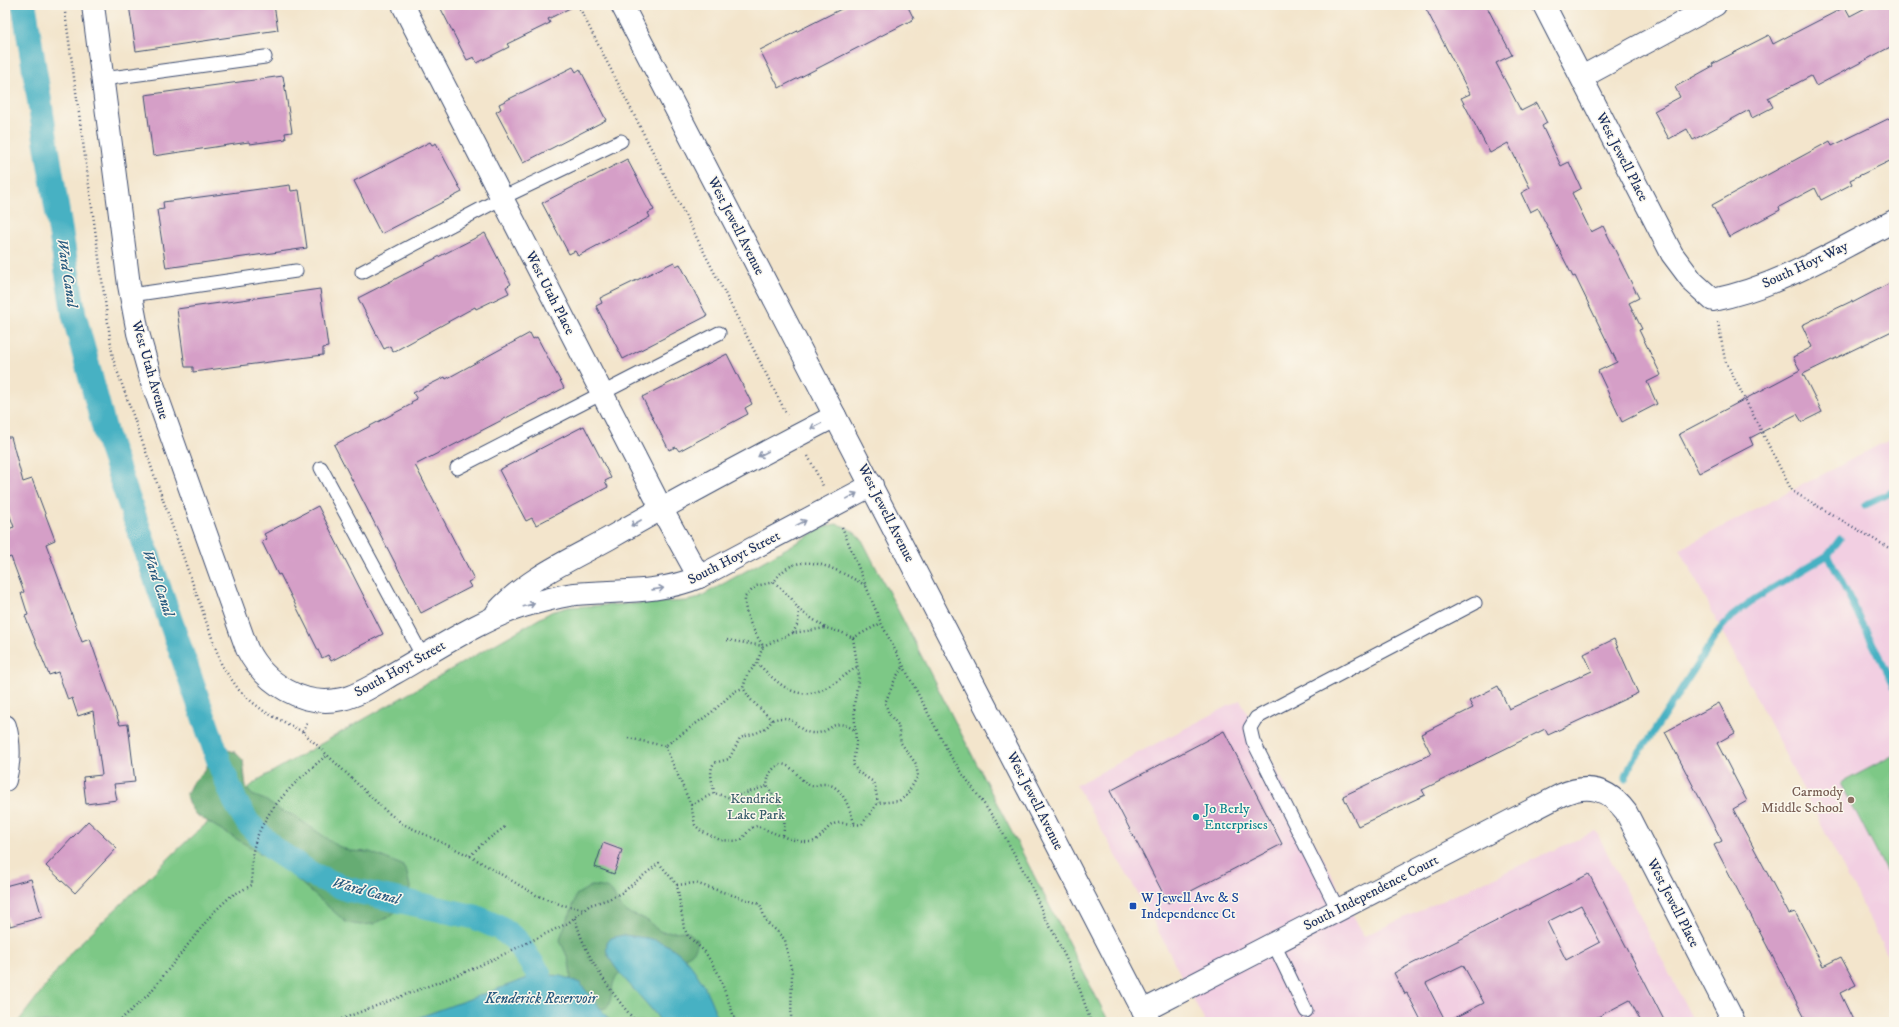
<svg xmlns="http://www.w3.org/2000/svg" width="1899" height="1027" viewBox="0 0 1899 1027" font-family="'IM FELL DW Pica',serif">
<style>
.built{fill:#f2cfe2}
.green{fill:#7dc886;stroke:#4c7c72}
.forest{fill:#66ac73;stroke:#406e68}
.water{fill:#46b1c3;stroke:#307090}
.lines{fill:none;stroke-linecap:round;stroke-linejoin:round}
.stream{stroke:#46b1c3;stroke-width:7}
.canal{stroke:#46b1c3;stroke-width:25}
.building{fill:#d59fc7;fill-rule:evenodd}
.lane-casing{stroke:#3b4a6e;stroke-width:15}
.street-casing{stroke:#3b4a6e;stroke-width:24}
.secondary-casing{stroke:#3b4a6e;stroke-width:24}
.path{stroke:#3b4a6e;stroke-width:2.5;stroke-dasharray:1 3;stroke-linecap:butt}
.lane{stroke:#fff;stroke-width:13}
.street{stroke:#fff;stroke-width:22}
.secondary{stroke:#fff;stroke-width:22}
.oneway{stroke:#8d97ae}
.education-dot{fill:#8d6e63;stroke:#fbf7ec;stroke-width:1.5}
.culture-dot{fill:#0f9aa8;stroke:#fbf7ec;stroke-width:1.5}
.transit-dot{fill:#1a4fb4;stroke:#fbf7ec;stroke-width:1.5}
.labels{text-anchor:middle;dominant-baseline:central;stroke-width:3;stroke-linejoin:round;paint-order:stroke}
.street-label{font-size:14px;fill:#1b2f5e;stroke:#fbf7ec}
.education-label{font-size:14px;fill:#785e54;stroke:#fbf7ec;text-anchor:end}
.park-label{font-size:14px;fill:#385d6a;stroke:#fbf7ec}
.culture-label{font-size:14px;fill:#0d838f;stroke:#fbf7ec;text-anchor:start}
.transit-label{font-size:14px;fill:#164399;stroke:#fbf7ec;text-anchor:start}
.water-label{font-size:15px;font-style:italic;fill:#2a5c81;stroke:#fbf7ec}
</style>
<rect width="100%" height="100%" fill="#fbf7ec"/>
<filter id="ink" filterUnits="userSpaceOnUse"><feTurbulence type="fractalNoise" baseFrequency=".025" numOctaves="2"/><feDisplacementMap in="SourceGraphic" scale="8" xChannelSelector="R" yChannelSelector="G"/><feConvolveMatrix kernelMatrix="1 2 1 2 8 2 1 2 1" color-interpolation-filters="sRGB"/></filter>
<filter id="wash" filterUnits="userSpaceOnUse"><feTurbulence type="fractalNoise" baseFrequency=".012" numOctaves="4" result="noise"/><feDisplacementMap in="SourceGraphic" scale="16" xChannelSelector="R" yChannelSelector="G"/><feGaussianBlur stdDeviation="0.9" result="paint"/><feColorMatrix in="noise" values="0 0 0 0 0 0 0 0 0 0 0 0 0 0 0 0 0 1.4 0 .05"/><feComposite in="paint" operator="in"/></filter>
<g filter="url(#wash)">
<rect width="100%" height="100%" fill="#f3e5cc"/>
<!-- built -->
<g class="built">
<path d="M 1894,437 L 1894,967 L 1680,549 Z"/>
<path d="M 1240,700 L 1364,936 L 1596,831 L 1694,1022 L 1205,1022 L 1150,915 L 1076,785 Z"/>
</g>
<!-- green -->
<g class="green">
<path d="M 836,524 C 848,527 854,531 862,540 L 1109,1022 L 18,1022 L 72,951 L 192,836 L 258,780 L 551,612 L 569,607 L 687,601 L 696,599 L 826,526 Z"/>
<path d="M 1894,755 L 1894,886 L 1841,783 Z"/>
</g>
<!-- forest -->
<g class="forest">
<path d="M 224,749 L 235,752 L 243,760 L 246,787 L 252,795 L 265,800 L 281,811 L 293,815 L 338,846 L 350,851 L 370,852 L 402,865 L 407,873 L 410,887 L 408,896 L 399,909 L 389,917 L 373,924 L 360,925 L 347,923 L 294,877 L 263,855 L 195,814 L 188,803 L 186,795 L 192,783 L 205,770 L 211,757 Z"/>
<path d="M 591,886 C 622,887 609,899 625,911 C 632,916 642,916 648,921 C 653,925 656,930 662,932 C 667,933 680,931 687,931 L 698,940 C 697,943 697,946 695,949 C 688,962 650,965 635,968 C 631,969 624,969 620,972 C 609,982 614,997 607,1008 L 598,1009 L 571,982 C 570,962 569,959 560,941 C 563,925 573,912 576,895 Z"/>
</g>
<!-- water -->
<g class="water">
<path d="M 623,935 C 636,937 651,937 663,943 C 694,957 708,992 719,1022 L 661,1022 C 649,1003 612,970 607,952 C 606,950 607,946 607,943 L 611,938 Z"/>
<path d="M 539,974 L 561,976 L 580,983 L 611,1022 L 406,1022 Z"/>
</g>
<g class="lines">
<!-- stream -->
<g class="stream">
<path d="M 1865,505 L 1894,491"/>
<path d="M 1828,555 L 1894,686"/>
<path d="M 1625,779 L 1632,762 L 1655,730 L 1720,629 L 1731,617 L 1753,600 L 1828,555 L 1840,539"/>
</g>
<!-- canal -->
<path class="canal" d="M 24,5 L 74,315 L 106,435 L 221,767 L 235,801 L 248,823 L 275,850 L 311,874 L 347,889 L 475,917 L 500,928 L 515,939 L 539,974"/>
</g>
<g id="blocks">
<!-- building -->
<g class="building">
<path d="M 129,5 L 274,5 L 278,30 L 136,51 Z"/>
<path d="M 439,5 L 576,5 L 548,19 L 550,23 L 507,44 L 509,47 L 477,63 L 474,57 L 467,60 Z"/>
<path d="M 849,5 L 907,5 L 914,19 L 779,88 L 760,50 Z"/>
<path d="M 1424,5 L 1486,5 L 1512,55 L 1496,63 L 1521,111 L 1537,103 L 1547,123 L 1542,126 L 1561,166 L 1569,162 L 1581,188 L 1572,193 L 1591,232 L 1603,226 L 1639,298 L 1629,303 L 1642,329 L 1639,330 L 1661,375 L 1647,382 L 1657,404 L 1622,422 L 1598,371 L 1617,362 L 1575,276 L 1573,277 L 1538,208 L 1530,212 L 1521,193 L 1530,188 L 1508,143 L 1490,153 L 1461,98 L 1470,94 Z"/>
<path d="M 1871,5 L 1894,5 L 1894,45 L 1816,86 L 1811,76 L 1768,98 L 1773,107 L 1752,118 L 1749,110 L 1693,140 L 1687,129 L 1669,139 L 1654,111 L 1680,97 L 1675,87 L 1713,66 L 1712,64 L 1769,35 L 1773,44 L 1845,7 L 1850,16 Z"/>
<path d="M 573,67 L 576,72 L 580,69 L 606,120 L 523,163 L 496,112 L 501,109 L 499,104 Z"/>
<path d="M 283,76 L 292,132 L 285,133 L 286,139 L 250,144 L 249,142 L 153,156 L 145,95 Z"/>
<path d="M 1894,116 L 1894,159 L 1850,180 L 1852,184 L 1821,200 L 1815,188 L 1779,207 L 1780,210 L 1729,237 L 1712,205 L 1830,141 L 1832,146 Z"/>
<path d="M 430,142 L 432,145 L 436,143 L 462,192 L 381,234 L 354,181 Z"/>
<path d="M 627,159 L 654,210 L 648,213 L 650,217 L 578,256 L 575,251 L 569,254 L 542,203 Z"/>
<path d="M 290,185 L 291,191 L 299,190 L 307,248 L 166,268 L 157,210 L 164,209 L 163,202 Z"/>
<path d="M 485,233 L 511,284 L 506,287 L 509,293 L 476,309 L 475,307 L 393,352 L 390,346 L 384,349 L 358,298 Z"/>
<path d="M 674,262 L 676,266 L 680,264 L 707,316 L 623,359 L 596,306 L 602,303 L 600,298 Z"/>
<path d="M 1894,281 L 1894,330 L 1803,374 L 1822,412 L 1802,422 L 1797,414 L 1750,438 L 1753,445 L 1699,473 L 1679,434 L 1800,370 L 1793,357 L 1812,347 L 1802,325 L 1852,301 L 1852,303 Z"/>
<path d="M 320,289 L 328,347 L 323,348 L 323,355 L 193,372 L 193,367 L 185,367 L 177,309 Z"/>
<path d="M 530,333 L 533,339 L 537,337 L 564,388 L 415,465 L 474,579 L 468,582 L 471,587 L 421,613 L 334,445 L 412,404 L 411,402 L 417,399 L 413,393 L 445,377 L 446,379 Z"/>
<path d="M 727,354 L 752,404 L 745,408 L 748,414 L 679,451 L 676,447 L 669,450 L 642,397 Z"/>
<path d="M 584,426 L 611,478 L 605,481 L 608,487 L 536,525 L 532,518 L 526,521 L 499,470 Z"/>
<path d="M 5,437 L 11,437 L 23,482 L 32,479 L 55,540 L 46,544 L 82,642 L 90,639 L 120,725 L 128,724 L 135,782 L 114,784 L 117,800 L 86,804 L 83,777 L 102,775 L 93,711 L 78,716 L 72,698 L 68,700 L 58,672 L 49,675 L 25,616 L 28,615 L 21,593 L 24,592 L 11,557 L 5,559 L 5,530 L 14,527 L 5,502 Z"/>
<path d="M 318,506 L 383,634 L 331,661 L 328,655 L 322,658 L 280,574 L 278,575 L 262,542 L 267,539 L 264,534 Z"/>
<path d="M 1614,639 L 1638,693 L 1548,735 L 1545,729 L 1422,790 L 1425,795 L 1358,826 L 1343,796 L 1431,754 L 1421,734 L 1473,708 L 1469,701 L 1498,686 L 1509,709 L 1592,671 L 1584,654 Z"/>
<path d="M 1719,703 L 1735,733 L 1717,743 L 1747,801 L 1733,809 L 1789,914 L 1795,912 L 1823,966 L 1841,957 L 1856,985 L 1840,993 L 1854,1022 L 1807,1022 L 1714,845 L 1722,841 L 1665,732 Z"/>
<path d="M 1224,731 L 1282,844 L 1168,903 L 1110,791 Z"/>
<path d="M 88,821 L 117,848 L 75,893 L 46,866 Z"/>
<path d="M 603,843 L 622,850 L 614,874 L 595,867 Z"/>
<path d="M 1589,874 L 1665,1022 L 1641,1022 L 1630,1000 L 1588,1022 L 1447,1022 L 1484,1003 L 1463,965 L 1426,983 L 1446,1022 L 1422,1022 L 1407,993 L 1405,994 L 1394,973 ZM 1581,905 L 1600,942 L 1566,960 L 1547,922 Z"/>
<path d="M 31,879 L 42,917 L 10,926 L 5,909 L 5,886 Z"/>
</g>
</g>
</g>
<g filter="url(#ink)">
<use href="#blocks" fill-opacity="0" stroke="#3b4a6e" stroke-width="1"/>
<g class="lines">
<defs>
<g id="lane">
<path d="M 103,79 L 265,57"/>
<path d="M 362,272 L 502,198 L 621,141"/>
<path d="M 131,295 L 296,271"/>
<path d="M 321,468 L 423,657"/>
<path d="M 457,468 L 719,333"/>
<path d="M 1338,910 L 1253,741 L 1250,728 L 1256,718 L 1475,603"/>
<path d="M 1274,944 L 1306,1011"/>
</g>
<g id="street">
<path d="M 93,5 L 129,285 L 138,333 L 151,379 L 247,649 C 264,683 303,708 342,699 C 360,695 377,683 393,674 C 434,651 482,618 527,605 C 543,601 559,596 575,594 C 617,590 659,594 699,577 L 872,485"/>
<path d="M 1544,5 L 1672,254 L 1693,282 L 1713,300 C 1778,287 1836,251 1894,221"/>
<path d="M 404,7 L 661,508 L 699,577"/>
<path d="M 1582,77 L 1715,5"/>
<path d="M 497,612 C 526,579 570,560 608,539 C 683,496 758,456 835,416"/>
<path d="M 5,726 C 10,744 10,761 5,780"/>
<path d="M 1143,1011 L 1561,795 C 1588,783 1608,788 1626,812 L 1734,1022"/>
</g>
<path id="secondary" d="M 622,5 L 1149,1022"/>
</defs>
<!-- lane casing -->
<use href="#lane" class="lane-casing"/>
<!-- street casing -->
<use href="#street" class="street-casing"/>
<!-- secondary casing -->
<use href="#secondary" class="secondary-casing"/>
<!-- path -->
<g class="path">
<path d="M 64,5 L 113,359 L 222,666 L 239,690 L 252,702 L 265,712 L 303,732 L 386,811 L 403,824 L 470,856 L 536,895 L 562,905 L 584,909"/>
<path d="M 578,5 L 787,415"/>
<path d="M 1718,322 L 1725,360 L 1792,491 L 1894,551"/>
<path d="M 808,456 L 823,486"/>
<path d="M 842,527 L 881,623 L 951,757 L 998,824 L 1029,881 L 1045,918 L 1055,935 L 1078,984 L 1091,1022"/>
<path d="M 774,582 L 791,598 L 799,610 L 826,628"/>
<path d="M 793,633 L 798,623 L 799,610"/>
<path d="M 853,638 L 859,676 L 854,705 L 856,744 L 853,764 L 858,772 L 872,781 L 875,786 L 878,803"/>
<path d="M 853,638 L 881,623"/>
<path d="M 727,640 L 763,646 L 793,633 L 826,628 L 841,632 L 853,638"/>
<path d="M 757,663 C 779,684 797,705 829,686 C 839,681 847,673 857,667"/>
<path d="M 772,720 L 751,700 L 743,688 L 747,675 L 757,663 L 763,646 C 754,631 744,616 745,597 L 756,586 L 774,582 C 797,545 837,570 865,585"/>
<path d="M 303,732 L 307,723"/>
<path d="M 628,738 L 665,746 L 712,712 L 735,691 L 743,688"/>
<path d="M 665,746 L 691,805 L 695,825 L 701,831 L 720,840 L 737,841 L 742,839 L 751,828 L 757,826 C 770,831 804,848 816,840 C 824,835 827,825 837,823 C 846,822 853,826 862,824 L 878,803 L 899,801 L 906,796 L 918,776 L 916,764 L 901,743 L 898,725 L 889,714 L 885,703 L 896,677 L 904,666"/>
<path d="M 714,793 C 713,783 708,772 714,763 L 729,759 L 740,738 C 753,733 765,733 772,720 C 797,712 794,731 812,733 C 833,735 831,714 856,731"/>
<path d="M 691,805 L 714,793 L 731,798 L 767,786"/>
<path d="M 783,835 C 788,810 779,804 767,786 C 768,774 771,768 782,764 C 795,767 798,779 809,785 C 814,788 818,784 823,784 C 843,783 850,811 855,825"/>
<path d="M 470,856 L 483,843 L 505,827"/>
<path d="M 677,885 L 695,883 L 760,904 L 765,919 L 769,925 L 776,930 L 785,940 L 792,973 L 791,1022"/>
<path d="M 575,918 C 585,957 610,991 636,1022"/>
<path d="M 118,1022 L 149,994 L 213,913 L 231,896 L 252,885 C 252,874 251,861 253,851 C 261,811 298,779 327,755"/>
<path d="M 334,1022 L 465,972 L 496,958 L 568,923 L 590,905 L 609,899 L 623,892 L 659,863 L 677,885 L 684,928 L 688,936 L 705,952 L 718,973 L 736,1022"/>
</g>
<!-- lane -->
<use href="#lane" class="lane"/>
<!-- street -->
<use href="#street" class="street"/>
<!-- secondary -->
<use href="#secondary" class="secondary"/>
</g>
<!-- one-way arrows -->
<defs><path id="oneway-shaft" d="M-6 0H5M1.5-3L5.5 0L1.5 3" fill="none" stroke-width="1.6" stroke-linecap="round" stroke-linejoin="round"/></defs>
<g class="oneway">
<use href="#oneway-shaft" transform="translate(816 426) rotate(153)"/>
<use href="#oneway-shaft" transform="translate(763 454) rotate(152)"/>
<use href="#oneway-shaft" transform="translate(852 496) rotate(-29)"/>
<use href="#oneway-shaft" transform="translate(636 523) rotate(150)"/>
<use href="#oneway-shaft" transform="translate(801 523) rotate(-28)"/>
<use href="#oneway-shaft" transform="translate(658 589) rotate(-8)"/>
<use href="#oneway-shaft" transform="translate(529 605) rotate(-16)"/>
</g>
</g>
<!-- markers -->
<circle class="education-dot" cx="1851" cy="800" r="4"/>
<circle class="culture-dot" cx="1196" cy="817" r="4"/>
<rect class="transit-dot" x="1129" y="902" width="8" height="8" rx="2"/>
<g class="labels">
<!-- street labels -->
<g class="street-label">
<text transform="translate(1622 157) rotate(63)">West Jewell Place</text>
<text transform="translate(736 226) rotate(63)">West Jewell Avenue</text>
<text transform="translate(1805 265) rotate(-25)">South Hoyt Way</text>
<text transform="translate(550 293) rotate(63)">West Utah Place</text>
<text transform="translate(150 370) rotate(74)">West Utah Avenue</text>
<text transform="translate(886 513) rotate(63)">West Jewell Avenue</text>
<text transform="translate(734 558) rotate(-27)">South Hoyt Street</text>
<text transform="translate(400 669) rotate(-29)">South Hoyt Street</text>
<text transform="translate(1035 801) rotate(63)">West Jewell Avenue</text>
<text transform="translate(1371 893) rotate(-27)">South Independence Court</text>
<text transform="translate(1673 903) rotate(63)">West Jewell Place</text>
</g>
<!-- education labels -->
<g class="education-label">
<text x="1843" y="792">Carmody<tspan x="1843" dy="16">Middle School</tspan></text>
</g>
<!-- park labels -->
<g class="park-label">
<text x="756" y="799">Kendrick<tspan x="756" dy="16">Lake Park</tspan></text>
</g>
<!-- culture labels -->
<g class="culture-label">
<text x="1204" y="809">Jo Berly<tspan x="1204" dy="16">Enterprises</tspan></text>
</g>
<!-- transit labels -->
<g class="transit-label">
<text x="1141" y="898">W Jewell Ave &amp; S<tspan x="1141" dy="16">Independence Ct</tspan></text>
</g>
<!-- water labels -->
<g class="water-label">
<text transform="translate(67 273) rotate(81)">Ward Canal</text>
<text transform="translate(158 583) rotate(71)">Ward Canal</text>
<text transform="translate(366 891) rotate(15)">Ward Canal</text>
<text x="541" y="998">Kenderick Reservoir</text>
</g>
</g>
<!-- margin -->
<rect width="1899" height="1027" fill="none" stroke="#fbf7ec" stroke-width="20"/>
</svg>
